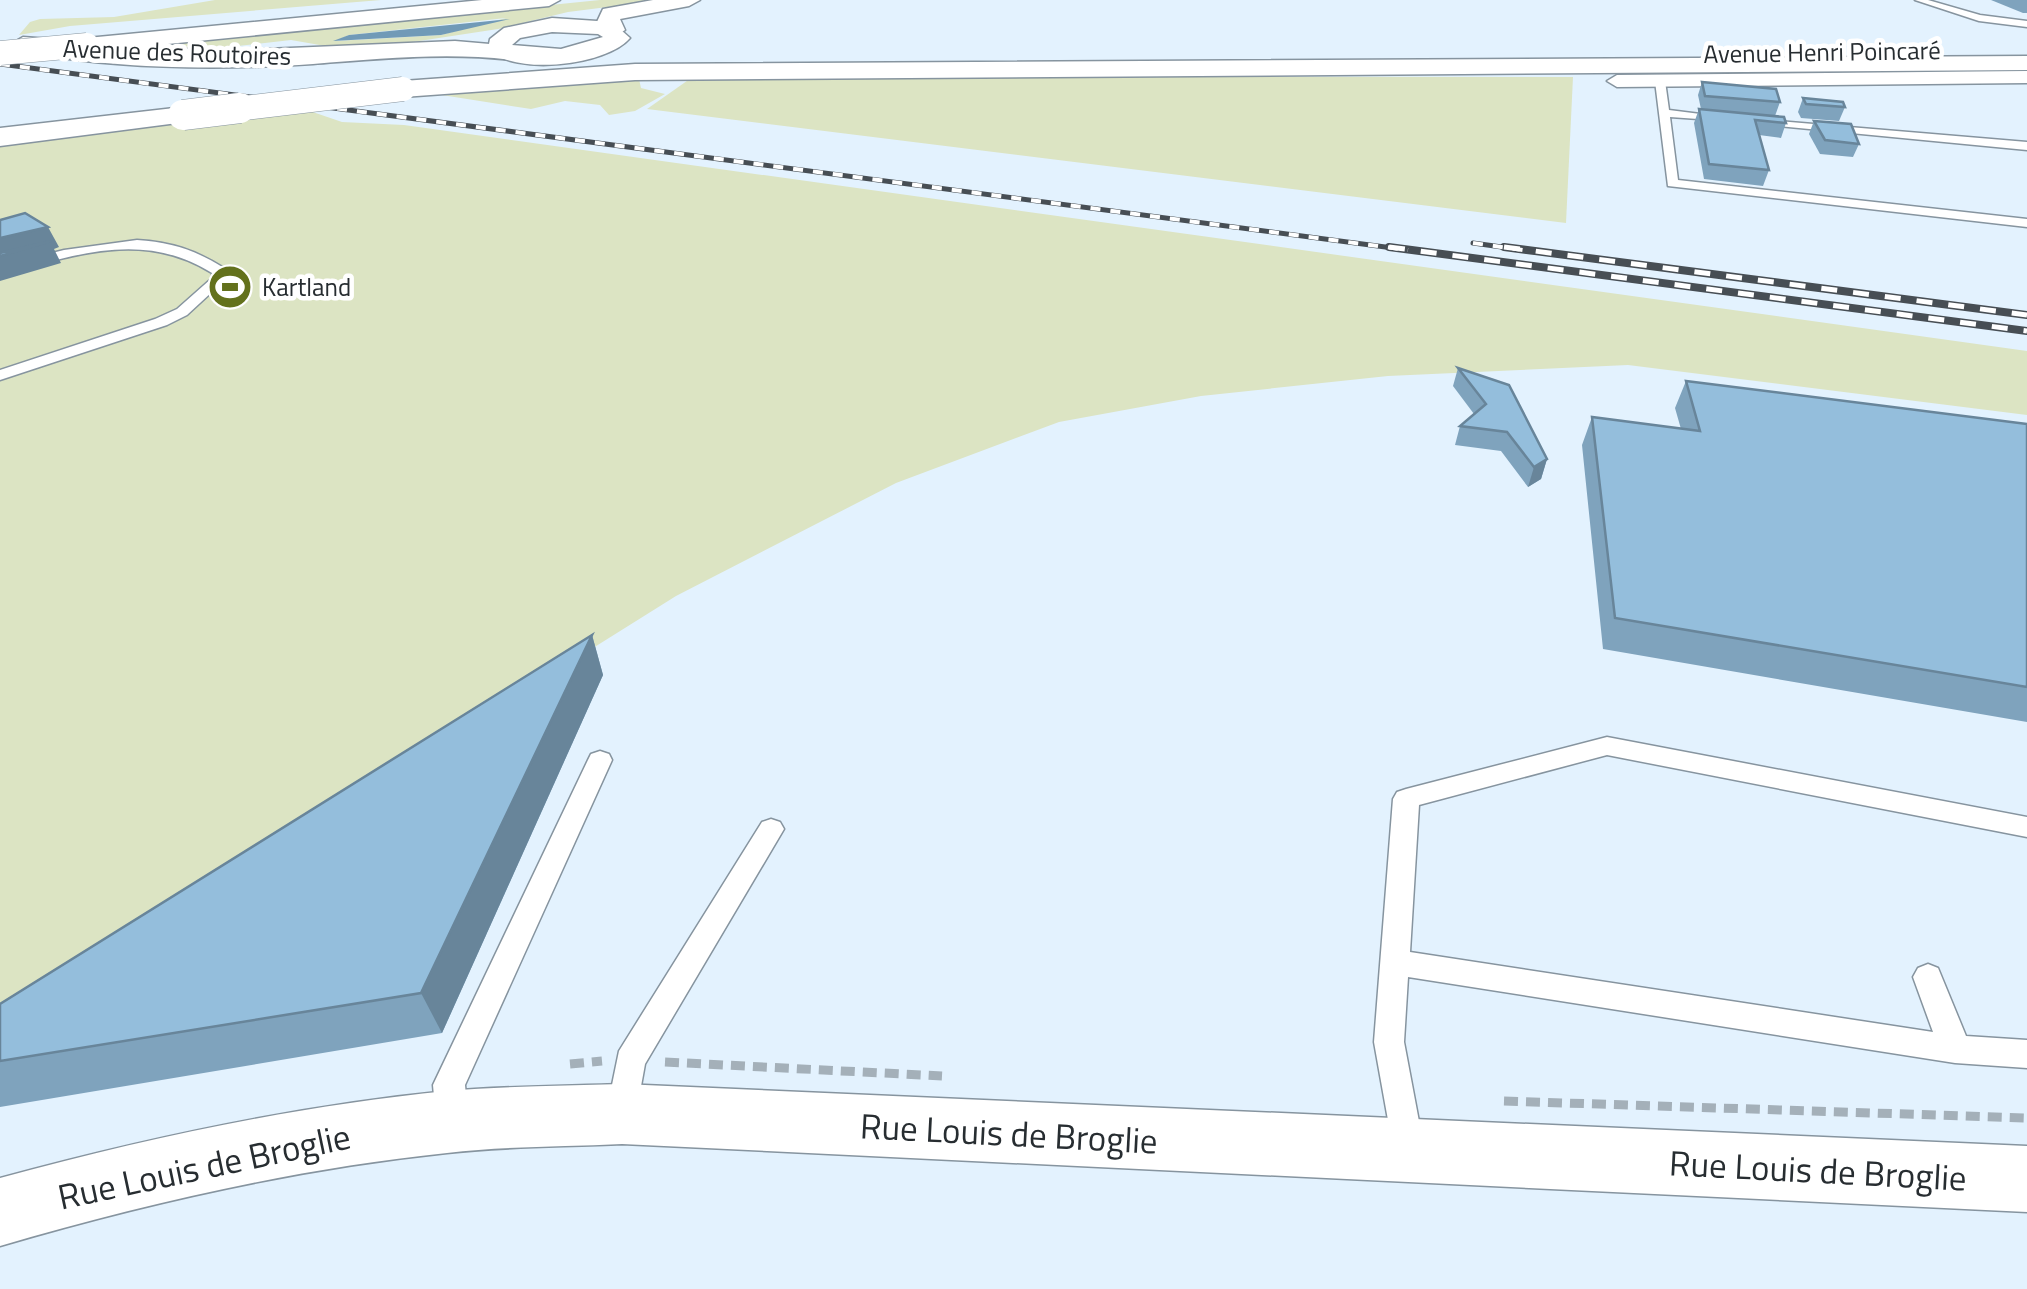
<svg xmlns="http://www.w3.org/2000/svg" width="2027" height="1289" viewBox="0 0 2027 1289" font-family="'Titillium Web',sans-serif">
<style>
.green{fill:#dce4c3;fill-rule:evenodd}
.water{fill:#719ab7}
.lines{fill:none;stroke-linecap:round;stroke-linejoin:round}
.lane-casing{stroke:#86949f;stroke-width:3}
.street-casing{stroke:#86949f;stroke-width:3}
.secondary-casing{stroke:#86949f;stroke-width:3}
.primary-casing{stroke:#86949f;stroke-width:3}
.highway-casing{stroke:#86949f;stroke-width:3}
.path{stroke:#a4b0b9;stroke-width:9;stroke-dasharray:14 8;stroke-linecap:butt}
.lane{fill:#fff;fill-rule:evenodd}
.street{fill:#fff;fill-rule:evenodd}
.secondary{fill:#fff;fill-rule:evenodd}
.primary{fill:#fff;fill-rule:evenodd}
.highway{fill:#fff;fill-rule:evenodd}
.rail-far1-casing{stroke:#474e54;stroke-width:5}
.rail-casing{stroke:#474e54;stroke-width:8}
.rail-far1{stroke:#fff;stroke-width:4;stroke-dasharray:10;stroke-linecap:butt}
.rail{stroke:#fff;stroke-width:5;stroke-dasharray:16;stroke-linecap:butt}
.primary-bridge-far1-casing{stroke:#86949f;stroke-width:25;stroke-linecap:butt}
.primary-bridge-casing{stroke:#86949f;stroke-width:31;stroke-linecap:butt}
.highway-bridge-casing{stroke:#86949f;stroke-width:25;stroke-linecap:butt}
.primary-bridge-far1{stroke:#fff;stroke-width:24}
.primary-bridge{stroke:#fff;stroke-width:30}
.highway-bridge{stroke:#fff;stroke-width:24}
.wall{fill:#7fa3bd}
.shaded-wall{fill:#68859a}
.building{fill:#94bedc;stroke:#68859a;stroke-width:2.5}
.labels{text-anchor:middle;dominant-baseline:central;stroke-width:9;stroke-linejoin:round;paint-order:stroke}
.far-street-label{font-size:25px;fill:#272d31;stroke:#fff}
.far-poi-label{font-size:25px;fill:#272d31;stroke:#fff;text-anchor:start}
.near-street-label{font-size:35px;fill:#272d31;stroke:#fff}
</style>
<rect width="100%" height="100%" fill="#e3f2fe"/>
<!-- green -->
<g class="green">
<path d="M 215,0 L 381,0 L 70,26 L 19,35 L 30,22 L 40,19 L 114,17 Z"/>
<path d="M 600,0 L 663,0 L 568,12 L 498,29 L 406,43 L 337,48 L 291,40 L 202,50 L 143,46 ZM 506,18 L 441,35 L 336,41 L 349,35 Z"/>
<path d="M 694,76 L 1573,77 L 1566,223 L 647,109 Z"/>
<path d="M 639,79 L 641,88 L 665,94 L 635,111 L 609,115 L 600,105 L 565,101 L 531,109 L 429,93 Z"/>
<path d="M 301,108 L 342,122 L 404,125 L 2027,351 L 2027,415 L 1628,365 L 1388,376 L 1201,396 L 1059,422 L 896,483 L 676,596 L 0,1020 L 0,145 Z"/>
</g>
<!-- water -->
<path class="water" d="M 510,19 L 441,35 L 333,41 L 349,35 Z"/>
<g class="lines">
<defs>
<g id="lane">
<path d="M 1915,0 L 1928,0 L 1980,15 L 2027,21 L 2027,27 L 1979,21 Z"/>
<path d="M 1660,78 L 1665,81 L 1669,110 L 1732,118 L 1726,121 L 1670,117 L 1678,180 L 2027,219 L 2027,227 L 1668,186 L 1655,81 Z"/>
<path d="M 1754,119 L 2027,142 L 2027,150 L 1758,124 Z"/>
<path d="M 137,240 C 171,242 195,250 224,268 L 226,279 L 187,315 L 167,325 L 0,380 L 0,370 L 155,319 L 177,309 L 212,278 L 212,273 C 142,229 73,256 0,275 L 0,266 L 64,250 Z"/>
<path d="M 1607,737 L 2027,817 L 2027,837 L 1607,755 L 1419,805 L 1410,952 L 1933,1032 L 1913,977 L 1918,968 L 1928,964 L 1938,968 L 1966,1036 L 2027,1040 L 2027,1068 L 1955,1063 L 1408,977 L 1404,1042 L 1424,1148 L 1419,1159 L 1407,1164 L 1395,1159 L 1374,1042 L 1393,799 L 1397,792 L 1406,789 Z"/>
<path d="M 600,751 L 609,754 L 612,760 L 465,1085 L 468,1118 L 464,1129 L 452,1133 L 440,1129 L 436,1118 L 433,1085 L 588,760 L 591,754 Z"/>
<path d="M 771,819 L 780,822 L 784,829 L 645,1064 L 634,1125 L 622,1129 L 610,1125 L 606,1114 L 619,1051 L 762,822 Z"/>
</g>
<g id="street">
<path d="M 2027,71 L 2027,83 L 1617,87 L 1607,81 L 1617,75 Z"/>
<path d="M 622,1084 L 2027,1146 L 2027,1212 L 622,1144 C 564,1147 505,1146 447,1153 C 295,1169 146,1203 0,1246 L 0,1178 C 147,1138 296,1106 447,1091 C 505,1086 564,1086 622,1084 Z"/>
</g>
<path id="secondary" d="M 23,37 L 218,51 L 455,41 L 512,46 L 524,53 L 512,60 C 445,52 380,59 313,64 C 225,70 100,70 15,49 L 11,44 Z"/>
<g id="primary">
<path d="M 552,18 L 612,22 L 630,38 C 606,66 514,76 488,49 L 490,39 L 504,28 ZM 552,32 L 598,34 L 603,37 L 561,49 L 512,45 L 520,38 Z"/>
<path d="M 2027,56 L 2027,70 L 635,80 L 403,97 L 390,89 L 403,81 L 635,64 Z"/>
<path d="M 183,107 L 193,109 L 197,115 L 193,121 L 0,146 L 0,128 Z"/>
</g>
<g id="highway">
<path d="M 482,0 L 560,0 L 549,6 L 87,52 L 75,45 L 87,38 Z"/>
<path d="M 653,0 L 700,0 L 689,6 L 620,19 L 625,30 L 614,37 L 596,24 L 603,9 Z"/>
</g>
</defs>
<!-- lane casing -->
<use href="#lane" class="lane-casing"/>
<!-- street casing -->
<use href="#street" class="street-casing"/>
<!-- secondary casing -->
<use href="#secondary" class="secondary-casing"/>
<!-- primary casing -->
<use href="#primary" class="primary-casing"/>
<!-- highway casing -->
<use href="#highway" class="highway-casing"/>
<!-- path -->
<g class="path">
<path d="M 665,1062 L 942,1076"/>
<path d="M 570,1064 L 602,1061"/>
<path d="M 1504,1101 L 2027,1118"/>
</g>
<!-- lane -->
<use href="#lane" class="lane"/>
<!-- street -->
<use href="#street" class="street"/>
<!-- secondary -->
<use href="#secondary" class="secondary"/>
<!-- primary -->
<use href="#primary" class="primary"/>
<!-- highway -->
<use href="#highway" class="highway"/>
<defs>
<g id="rail-far1">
<path d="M 0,64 L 1408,250"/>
<path d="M 1473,243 L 1523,250"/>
</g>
<g id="rail">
<path d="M 1389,247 L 2027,331"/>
<path d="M 1504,247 L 2027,315"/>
</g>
</defs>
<!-- rail-far1 casing -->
<use href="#rail-far1" class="rail-far1-casing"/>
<!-- rail casing -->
<use href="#rail" class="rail-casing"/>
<!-- rail-far1 -->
<use href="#rail-far1" class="rail-far1"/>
<!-- rail -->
<use href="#rail" class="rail"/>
<defs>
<path id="primary-bridge-far1" d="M 219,111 L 403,89"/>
<path id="primary-bridge" d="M 183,115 L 240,108"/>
<path id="highway-bridge" d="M 0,53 L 87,45"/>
</defs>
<!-- primary-bridge-far1 casing -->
<use href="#primary-bridge-far1" class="primary-bridge-far1-casing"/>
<!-- primary-bridge casing -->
<use href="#primary-bridge" class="primary-bridge-casing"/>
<!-- highway-bridge casing -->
<use href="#highway-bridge" class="highway-bridge-casing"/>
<!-- primary-bridge-far1 -->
<use href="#primary-bridge-far1" class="primary-bridge-far1"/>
<!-- primary-bridge -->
<use href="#primary-bridge" class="primary-bridge"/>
<!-- highway-bridge -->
<use href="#highway-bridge" class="highway-bridge"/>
</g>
<!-- wall -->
<g class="wall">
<path d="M 1991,0 L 2027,0 L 2027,13 L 2023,13 Z"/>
<path d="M 1702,82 L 1780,102 L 1775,116 L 1701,109 L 1698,95 Z"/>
<path d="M 1803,98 L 1845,107 L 1839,121 L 1801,118 L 1798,112 Z"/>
<path d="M 1699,109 L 1786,123 L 1781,138 L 1759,135 L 1769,170 L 1763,186 L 1704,179 L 1694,123 Z"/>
<path d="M 1814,121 L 1859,144 L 1853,157 L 1820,154 L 1809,134 Z"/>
<path d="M 1458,368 L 1547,459 L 1541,479 L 1528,487 L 1501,451 L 1455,445 L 1460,426 L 1474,414 L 1453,386 Z"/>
<path d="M 1686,381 L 2027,424 L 2027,722 L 1603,649 L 1582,445 L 1592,417 L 1681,429 L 1675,408 Z"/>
<path d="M 592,635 L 603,675 L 442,1033 L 0,1107 L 0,1004 Z"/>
</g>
<!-- shaded-wall -->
<g class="shaded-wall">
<path d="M 48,227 L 59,247 L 54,249 L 61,263 L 0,281 L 0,238 Z"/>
<path d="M 1547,459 L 1541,479 L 1528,487 L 1534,467 Z"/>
<path d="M 592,635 L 603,675 L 442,1033 L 421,993 Z"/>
</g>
<!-- building -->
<g class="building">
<path d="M 1702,82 L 1776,89 L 1780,102 L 1705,96 Z"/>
<path d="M 1803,98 L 1843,102 L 1845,107 L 1806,104 Z"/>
<path d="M 1699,109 L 1784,117 L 1786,123 L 1755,120 L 1769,170 L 1709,164 Z"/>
<path d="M 1814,121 L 1851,124 L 1859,144 L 1825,140 Z"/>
<path d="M 25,213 L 48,227 L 0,238 L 0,220 Z"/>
<path d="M 51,241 L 0,256 L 0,253 Z"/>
<path d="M 1458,368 L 1509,385 L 1547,459 L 1534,467 L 1507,432 L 1460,426 L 1486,404 Z"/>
<path d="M 1686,381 L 2027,424 L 2027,687 L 1615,618 L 1592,417 L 1700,431 Z"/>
<path d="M 592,635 L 421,993 L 0,1061 L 0,1004 Z"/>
</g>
<!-- icons -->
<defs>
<symbol id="stadium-disc" viewBox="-11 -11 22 22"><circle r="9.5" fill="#63711c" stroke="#fff"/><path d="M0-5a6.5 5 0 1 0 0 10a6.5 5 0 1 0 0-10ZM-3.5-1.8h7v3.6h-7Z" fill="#fff"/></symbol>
</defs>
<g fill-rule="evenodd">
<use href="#stadium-disc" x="205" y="262" width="50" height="50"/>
</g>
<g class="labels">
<!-- far-street labels -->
<g class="far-street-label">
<text transform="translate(177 52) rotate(2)">Avenue des Routoires</text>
<text transform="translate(1822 52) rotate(-1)">Avenue Henri Poincaré</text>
</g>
<!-- far-poi labels -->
<g class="far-poi-label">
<text x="262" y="287">Kartland</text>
</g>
<!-- near-street labels -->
<g class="near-street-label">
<text transform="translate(1009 1133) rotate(3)">Rue Louis de Broglie</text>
<text transform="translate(204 1166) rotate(-12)">Rue Louis de Broglie</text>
<text transform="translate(1818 1170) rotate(3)">Rue Louis de Broglie</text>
</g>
</g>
</svg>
